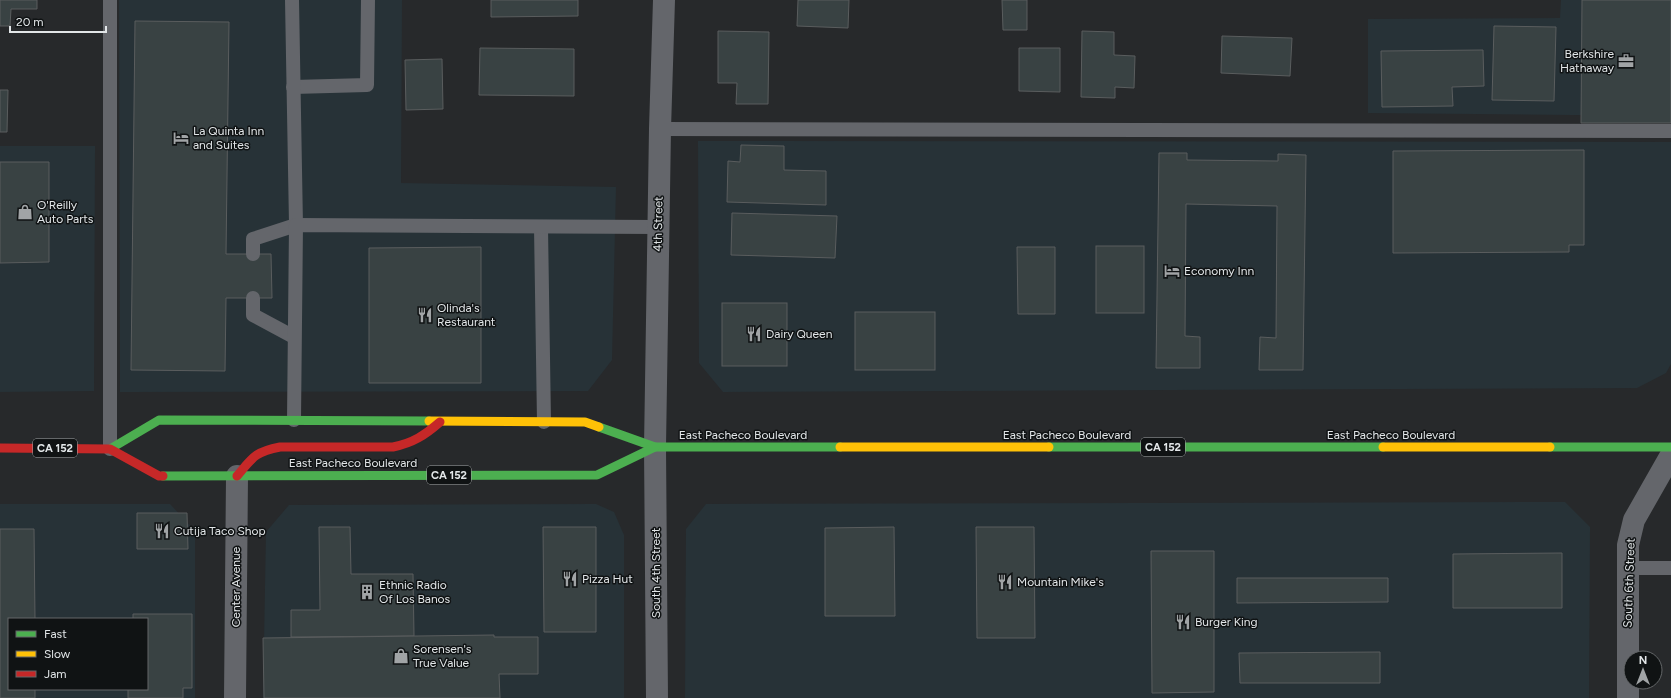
<svg xmlns="http://www.w3.org/2000/svg" width="1671" height="698" viewBox="0 0 1671 698" font-family="Figtree,sans-serif">
<style>
.built{fill:#273237;fill-rule:evenodd}
.building{fill:#394243;stroke:#5a5d5e}
.lines{fill:none;stroke-linecap:round;stroke-linejoin:round}
.lane{stroke:#64666b;stroke-width:14}
.street{stroke:#64666b;stroke-width:22}
.fast{stroke:#4caf50;stroke-width:9}
.slow{stroke:#ffc107;stroke-width:9}
.jam{stroke:#c62828;stroke-width:9}
.labels{text-anchor:middle;dominant-baseline:central;stroke-width:3;stroke-linejoin:round;paint-order:stroke}
.shield{fill:#101314;stroke:#a3a7a8;stroke-width:1}
.shield-label{font-size:11px;font-weight:bold;fill:#e2e6e8}
.poi-label{font-size:12px;fill:#e2e6e8;stroke:#101314;text-anchor:start}
.street-label{font-size:12px;fill:#e2e6e8;stroke:#101314}
</style>
<rect width="100%" height="100%" fill="#27292b"/>
<!-- built -->
<g class="built">
<path d="M 119,0 L 402,0 L 401,183 L 616,187 L 612,360 L 588,391 L 120,392 Z"/>
<path d="M 1561,0 L 1671,0 L 1671,116 L 1368,113 L 1368,19 L 1560,18 Z"/>
<path d="M 698,141 L 1671,142 L 1671,364 L 1666,373 L 1637,388 L 723,392 L 699,363 Z"/>
<path d="M 0,146 L 95,146 L 94,391 L 0,392 Z"/>
<path d="M 1565,502 L 1590,527 L 1589,698 L 685,698 L 686,529 L 706,504 Z"/>
<path d="M 0,504 L 170,504 L 195,531 L 195,698 L 0,698 ZM 9,619 L 147,619 L 147,689 L 9,689 Z"/>
<path d="M 596,504 L 614,512 L 624,535 L 624,698 L 263,698 L 266,532 L 289,505 Z"/>
</g>
<!-- building -->
<g class="building">
<path d="M 0,0 L 37,0 L 37,9 L 11,9 L 10,26 L 0,26 Z"/>
<path d="M 491,0 L 578,0 L 578,16 L 491,17 Z"/>
<path d="M 798,0 L 849,0 L 848,28 L 797,26 Z"/>
<path d="M 1002,0 L 1027,0 L 1027,30 L 1003,30 Z"/>
<path d="M 1582,0 L 1671,0 L 1671,123 L 1581,123 Z"/>
<path d="M 135,21 L 229,22 L 226,254 L 271,254 L 272,298 L 226,298 L 225,371 L 131,370 Z"/>
<path d="M 1494,26 L 1556,27 L 1554,101 L 1492,100 Z"/>
<path d="M 718,31 L 769,32 L 768,104 L 736,104 L 737,83 L 718,83 Z"/>
<path d="M 1082,31 L 1114,32 L 1114,55 L 1135,56 L 1134,88 L 1115,87 L 1115,98 L 1081,97 Z"/>
<path d="M 1222,36 L 1292,38 L 1290,76 L 1221,73 Z"/>
<path d="M 480,48 L 574,49 L 574,96 L 479,95 Z"/>
<path d="M 1019,48 L 1060,48 L 1060,92 L 1019,91 Z"/>
<path d="M 1483,50 L 1484,86 L 1452,87 L 1453,106 L 1382,107 L 1381,51 Z"/>
<path d="M 442,59 L 443,109 L 406,110 L 405,60 Z"/>
<path d="M 0,90 L 8,90 L 7,132 L 0,132 Z"/>
<path d="M 741,145 L 784,146 L 784,170 L 826,171 L 826,205 L 727,202 L 728,161 L 740,162 Z"/>
<path d="M 1584,150 L 1584,245 L 1569,245 L 1569,252 L 1393,253 L 1393,151 Z"/>
<path d="M 1159,153 L 1187,153 L 1187,160 L 1278,161 L 1278,154 L 1306,155 L 1303,370 L 1259,370 L 1260,337 L 1276,338 L 1277,206 L 1186,204 L 1185,336 L 1200,337 L 1200,368 L 1156,368 Z"/>
<path d="M 0,162 L 49,162 L 49,262 L 0,263 Z"/>
<path d="M 732,213 L 837,216 L 835,258 L 731,255 Z"/>
<rect x="1096" y="246" width="48" height="67"/>
<path d="M 481,247 L 481,383 L 369,383 L 369,248 Z"/>
<path d="M 1017,247 L 1055,247 L 1055,314 L 1018,314 Z"/>
<rect x="722" y="303" width="65" height="63"/>
<rect x="855" y="312" width="80" height="58"/>
<path d="M 137,513 L 187,513 L 188,549 L 137,549 Z"/>
<path d="M 319,527 L 350,527 L 351,574 L 413,574 L 414,636 L 291,637 L 291,610 L 320,610 Z"/>
<path d="M 543,527 L 596,527 L 596,632 L 544,632 Z"/>
<path d="M 894,527 L 895,616 L 825,616 L 825,528 Z"/>
<path d="M 976,527 L 1034,527 L 1035,638 L 977,638 Z"/>
<path d="M 0,529 L 34,529 L 35,619 L 9,619 L 9,689 L 35,689 L 35,698 L 0,698 Z"/>
<path d="M 1151,551 L 1214,551 L 1214,692 L 1152,693 Z"/>
<path d="M 1562,553 L 1562,608 L 1453,608 L 1453,554 Z"/>
<path d="M 1237,578 L 1388,578 L 1388,602 L 1237,603 Z"/>
<path d="M 133,614 L 192,614 L 192,688 L 183,688 L 183,698 L 128,698 L 128,689 L 147,689 L 147,619 L 133,619 Z"/>
<path d="M 494,635 L 494,637 L 538,637 L 538,674 L 499,674 L 500,698 L 264,698 L 263,638 Z"/>
<path d="M 1380,652 L 1380,683 L 1240,683 L 1239,653 Z"/>
</g>
<g class="lines">
<!-- lane -->
<g class="lane">
<path d="M 293,87 L 367,85 L 368,0"/>
<path d="M 660,129 L 1671,131"/>
<path d="M 541,227 L 544,422"/>
<path d="M 253,254 L 253,239 L 296,225 L 292,0"/>
<path d="M 253,298 L 253,315 L 294,337"/>
<path d="M 294,420 L 296,225 L 658,227"/>
<path d="M 110,449 L 110,0"/>
<path d="M 1628,568 L 1671,568"/>
</g>
<!-- street -->
<g class="street">
<path d="M 235,698 L 237,476"/>
<path d="M 657,698 L 655,447 L 660,129 L 664,0"/>
<path d="M 1628,698 L 1628,545 L 1634,520 L 1671,455"/>
</g>
<!-- fast -->
<g class="fast">
<path d="M 599,427 L 655,447 L 840,447"/>
<path d="M 1049,447 L 1383,447"/>
<path d="M 1550,447 L 1671,447"/>
<path d="M 110,449 L 159,420 L 429,421"/>
<path d="M 163,476 L 597,475 L 655,447"/>
</g>
<!-- slow -->
<g class="slow">
<path d="M 429,421 L 585,422 L 599,427"/>
<path d="M 840,447 L 1049,447"/>
<path d="M 1383,447 L 1550,447"/>
</g>
<!-- jam -->
<g class="jam">
<path d="M 0,448 L 110,449 L 159,476 L 163,476"/>
<path d="M 237,476 C 253,457 255,452 280,447 L 393,447 C 413,443 425,435 440,422"/>
</g>
</g>
<!-- icons -->
<defs>
<symbol id="office-bare" viewBox="-9 -9 18 18"><path d="M-6-3h4V-5.5h4V-3h4V5H-6ZM-1-4.5V-3h2v-1.5ZM-6 0V1H6V0Z" fill="#a1a4a6" stroke="#101314" stroke-width="2.5" paint-order="stroke"/></symbol>
<symbol id="hotel-bare" viewBox="-9 -9 18 18"><path d="M-6-4.5h1.5V1H6V5H4.5V3h-9V5H-6ZM-4 0a1.8 1.8 0 1 1 3.6 0ZM.5 0V-2.5h3Q6-2.5 6 0Z" fill="#a1a4a6" stroke="#101314" stroke-width="2.5" paint-order="stroke"/></symbol>
<symbol id="shop-bare" viewBox="-9 -9 18 18"><path d="M-5-2.5h2.3a2.7 3.5 0 0 1 5.4 0H5L5.5 6h-11ZM-1.5-2.5h3a1.5 2.3 0 0 0-3 0Z" fill="#a1a4a6" stroke="#101314" stroke-width="2.5" paint-order="stroke"/></symbol>
<symbol id="restaurant-bare" viewBox="-9 -9 18 18"><path d="M-5-6h1v4h1v-4h1v4h1v-4h1v5L-1.5 .5V6h-2V.5L-5-1ZM5-6V6H3V1.5H1.5Q1.5-4 5-6Z" fill="#a1a4a6" stroke="#101314" stroke-width="2.5" paint-order="stroke"/></symbol>
<symbol id="building-bare" viewBox="-9 -9 18 18"><path d="M-4-6H4V6H1V3H-1V6H-4ZM-2.5-4.3h1.7v1.8h-1.7ZM.8-4.3h1.7v1.8H.8ZM-2.5-1h1.7V.8h-1.7ZM.8-1h1.7V.8H.8Z" fill="#a1a4a6" stroke="#101314" stroke-width="2.5" paint-order="stroke"/></symbol>
</defs>
<g fill-rule="evenodd">
<use href="#office-bare" x="1615" y="50" width="22" height="22"/>
<use href="#hotel-bare" x="170" y="127" width="22" height="22"/>
<use href="#shop-bare" x="14" y="201" width="22" height="22"/>
<use href="#hotel-bare" x="1161" y="260" width="22" height="22"/>
<use href="#restaurant-bare" x="414" y="304" width="22" height="22"/>
<use href="#restaurant-bare" x="743" y="323" width="22" height="22"/>
<use href="#restaurant-bare" x="151" y="520" width="22" height="22"/>
<use href="#restaurant-bare" x="559" y="568" width="22" height="22"/>
<use href="#restaurant-bare" x="994" y="571" width="22" height="22"/>
<use href="#building-bare" x="356" y="581" width="22" height="22"/>
<use href="#restaurant-bare" x="1172" y="611" width="22" height="22"/>
<use href="#shop-bare" x="390" y="645" width="22" height="22"/>
</g>
<g class="labels">
<!-- shield labels -->
<g class="shield">
<rect x="1141" y="438" width="44" height="18" rx="3"/>
<rect x="33" y="439" width="44" height="18" rx="3"/>
<rect x="427" y="466" width="44" height="18" rx="3"/>
</g>
<g class="shield-label">
<text x="1163" y="447">CA 152</text>
<text x="55" y="448">CA 152</text>
<text x="449" y="475">CA 152</text>
</g>
<!-- poi labels -->
<g class="poi-label">
<text x="1614" y="54" text-anchor="end">Berkshire<tspan x="1614" dy="14">Hathaway</tspan></text>
<text x="193" y="131">La Quinta Inn<tspan x="193" dy="14">and Suites</tspan></text>
<text x="37" y="205">O'Reilly<tspan x="37" dy="14">Auto Parts</tspan></text>
<text x="1184" y="271">Economy Inn</text>
<text x="437" y="308">Olinda's<tspan x="437" dy="14">Restaurant</tspan></text>
<text x="766" y="334">Dairy Queen</text>
<text x="174" y="531">Cutija Taco Shop</text>
<text x="582" y="579">Pizza Hut</text>
<text x="1017" y="582">Mountain Mike's</text>
<text x="379" y="585">Ethnic Radio<tspan x="379" dy="14">Of Los Banos</tspan></text>
<text x="1195" y="622">Burger King</text>
<text x="413" y="649">Sorensen's<tspan x="413" dy="14">True Value</tspan></text>
</g>
<!-- street labels -->
<g class="street-label">
<text transform="translate(658 224) rotate(-89)">4th Street</text>
<text x="743" y="435">East Pacheco Boulevard</text>
<text x="1067" y="435">East Pacheco Boulevard</text>
<text x="1391" y="435">East Pacheco Boulevard</text>
<text x="353" y="463">East Pacheco Boulevard</text>
<text transform="translate(656 573) rotate(-90)">South 4th Street</text>
<text transform="translate(1629 583) rotate(-88)">South 6th Street</text>
<text transform="translate(236 587) rotate(-90)">Center Avenue</text>
</g>
</g>
<!-- legend -->
<rect x="8" y="618" width="140" height="72" fill="#101314" stroke="#646769"/>
<rect x="16" y="631" width="20" height="6" fill="#4caf50" stroke="#646769"/>
<text x="44" y="638" font-size="12" fill="#e2e6e8">Fast</text>
<rect x="16" y="651" width="20" height="6" fill="#ffc107" stroke="#646769"/>
<text x="44" y="658" font-size="12" fill="#e2e6e8">Slow</text>
<rect x="16" y="671" width="20" height="6" fill="#c62828" stroke="#646769"/>
<text x="44" y="678" font-size="12" fill="#e2e6e8">Jam</text>
<!-- north arrow -->
<g transform="translate(1643 670)"><circle r="19" fill="#101314" stroke="#646769"/>
<path d="M0-3L7 15L0 10L-7 15Z" fill="#a1a4a6"/>
<text y="-6" font-size="11" font-weight="bold" text-anchor="middle" fill="#e2e6e8">N</text>
</g>
<!-- scale -->
<path d="M10 26v6h96v-6" fill="none" stroke="#e2e6e8" stroke-width="2"/>
<text x="16" y="26" font-size="12" fill="#e2e6e8" stroke="#101314" stroke-width="3" paint-order="stroke">20 m</text>
</svg>
